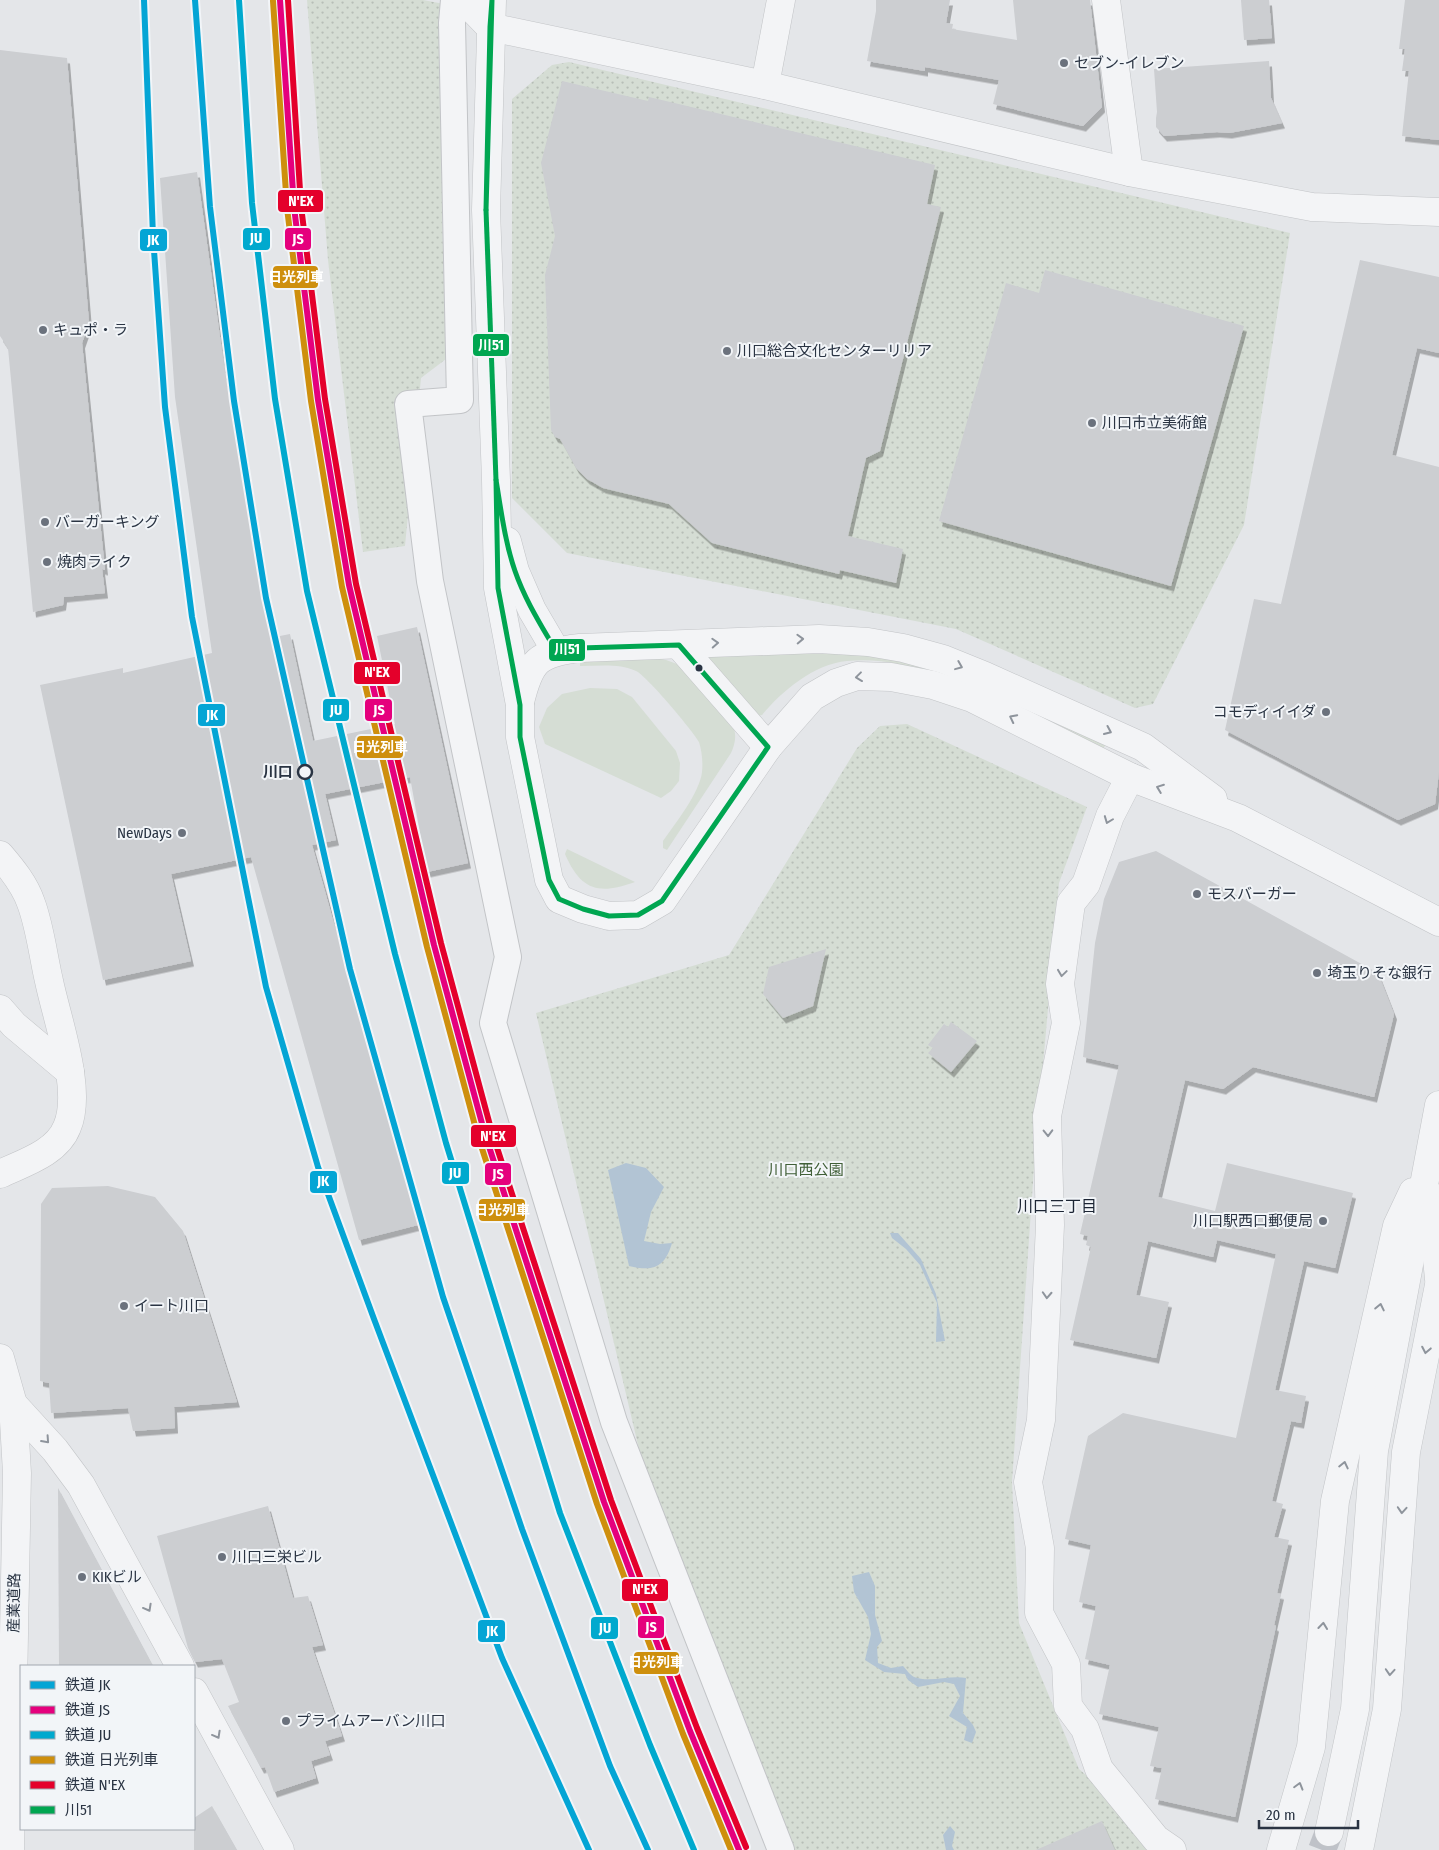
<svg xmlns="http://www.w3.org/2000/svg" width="1439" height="1850" viewBox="0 0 1439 1850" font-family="'Fira Sans Condensed','Noto Sans JP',sans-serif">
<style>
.grass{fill:#d5ddd4}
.park{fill:url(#park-dots)}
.water{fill:#b2c4d4}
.building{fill:#ccced1;filter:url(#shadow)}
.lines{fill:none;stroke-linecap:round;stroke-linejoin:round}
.tertiary-tunnel{stroke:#bfc2c8;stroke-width:28;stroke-dasharray:28 14;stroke-linecap:butt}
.pedestrian-casing{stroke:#c2c4c7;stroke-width:28}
.minor-casing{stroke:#c2c4c7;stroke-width:29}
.tertiary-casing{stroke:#c2c4c7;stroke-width:29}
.pedestrian{stroke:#f3f4f6;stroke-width:26}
.minor{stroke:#f3f4f6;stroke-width:28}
.tertiary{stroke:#f3f4f6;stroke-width:28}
.bus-1-casing{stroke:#f2f5f8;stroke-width:9}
.bus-1{stroke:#00a651;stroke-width:5}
.rail-1-casing{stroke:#f2f5f8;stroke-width:10}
.rail-2-casing{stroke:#f2f5f8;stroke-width:10}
.rail-3-casing{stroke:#f2f5f8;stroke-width:10}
.rail-4-casing{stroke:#f2f5f8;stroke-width:10}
.rail-5-casing{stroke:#f2f5f8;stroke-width:10}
.rail-1{stroke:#04a5d5;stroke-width:6}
.rail-2{stroke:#e5007d;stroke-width:6}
.rail-3{stroke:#00a9ce;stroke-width:6}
.rail-4{stroke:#ce8f0d;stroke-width:6}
.rail-5{stroke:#e4002b;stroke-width:6}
.oneway{stroke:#8e949c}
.poi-dot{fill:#6b727d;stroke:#f2f5f8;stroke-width:2}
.bus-dot{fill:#2a3443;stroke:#f2f5f8;stroke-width:2}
.stop-dot{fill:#f2f5f8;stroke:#2a3443;stroke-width:2.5}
.labels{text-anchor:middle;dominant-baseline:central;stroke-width:4;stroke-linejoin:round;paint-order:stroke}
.poi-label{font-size:15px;fill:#2a3443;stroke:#f2f5f8;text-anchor:start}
.stop-label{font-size:15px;font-weight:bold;fill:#2a3443;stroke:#f2f5f8;text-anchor:end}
.park-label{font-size:15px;fill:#405f37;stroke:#f2f5f8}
.street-label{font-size:15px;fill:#2a3443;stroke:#f2f5f8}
.neighbourhood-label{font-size:16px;fill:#1c2534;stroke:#f2f5f8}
.line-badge{stroke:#f2f5f8;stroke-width:2}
.badge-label{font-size:14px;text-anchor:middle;font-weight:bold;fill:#fff}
</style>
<defs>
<pattern id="park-dots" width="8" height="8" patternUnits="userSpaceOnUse" patternTransform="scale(1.25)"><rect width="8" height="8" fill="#d5ddd4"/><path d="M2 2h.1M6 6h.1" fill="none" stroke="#b7beb7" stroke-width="1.8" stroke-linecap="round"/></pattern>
<filter id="shadow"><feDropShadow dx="3" dy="5.5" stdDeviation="0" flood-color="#0004"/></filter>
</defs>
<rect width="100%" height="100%" fill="#e4e6e9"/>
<!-- grass -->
<g class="grass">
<path d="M 857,651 L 943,670 L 1106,744 L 1103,749 C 1069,734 1036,719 1002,704 C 953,682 902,655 847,661 C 814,664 782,691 762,715 L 758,716 L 701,656 Z"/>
<path d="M 655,658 L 666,660 L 677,664 C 689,677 728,711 733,726 C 737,736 735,744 731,753 L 667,850 L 663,848 L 663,841 C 675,824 700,792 702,772 C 703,763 702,751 699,742 C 694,732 646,675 636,671 C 619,663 599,666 580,666 L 580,661 Z"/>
<path d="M 590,688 L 617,689 L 632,697 L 676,751 L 680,763 L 679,781 L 671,791 L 661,798 L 545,744 L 539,727 L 547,708 L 562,694 Z"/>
<path d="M 567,849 L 635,882 C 599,895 581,891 565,854 Z"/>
</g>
<!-- park -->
<g class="park">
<path d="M 307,0 L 423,0 L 444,4 L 442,212 L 446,359 L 421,378 L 405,546 L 363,552 L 328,260 Z"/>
<path d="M 569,62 L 1290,233 L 1244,525 L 1153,704 L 1135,708 L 956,629 L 567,553 L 512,498 L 512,99 L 552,65 Z"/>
<path d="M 907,724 L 1087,807 L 1059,883 L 1034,1168 L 1012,1482 L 1019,1623 L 1079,1769 L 1172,1850 L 790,1850 L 647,1483 L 536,1013 L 729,955 L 857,748 L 880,726 Z"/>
</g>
<!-- water -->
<g class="water">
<path d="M 626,1163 L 646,1168 L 664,1187 L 651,1212 L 644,1241 L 660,1244 L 672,1243 C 665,1267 654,1272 629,1266 L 608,1170 Z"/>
<path d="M 890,1233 L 898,1233 L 921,1259 L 936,1294 L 945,1341 L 936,1342 L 937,1303 L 920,1265 L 906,1249 L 892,1238 Z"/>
<path d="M 869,1572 L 875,1586 L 875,1615 L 882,1641 L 877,1647 L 878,1663 L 891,1668 L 903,1666 C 906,1669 910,1675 914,1677 C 929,1683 950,1675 966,1678 L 963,1713 L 973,1725 L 976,1732 L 972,1743 L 964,1740 L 967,1727 L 949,1716 L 960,1696 L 954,1684 L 944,1682 L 918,1687 L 908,1680 L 905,1674 L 884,1672 L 865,1660 L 871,1634 L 868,1617 L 854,1592 L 852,1576 Z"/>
<path d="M 950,1826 L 955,1832 L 952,1846 L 954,1850 L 946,1850 L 943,1835 Z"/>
</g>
<!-- building -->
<g class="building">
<path d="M 876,0 L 950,0 L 946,23 L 953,24 L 952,29 L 1017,40 L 1013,0 L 1090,0 L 1102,107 L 1083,126 L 993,104 L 999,80 L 925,67 L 925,71 L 867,61 L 876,11 Z"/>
<path d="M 1241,0 L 1269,0 L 1272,38 L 1244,40 Z"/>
<path d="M 1405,0 L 1439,0 L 1439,140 L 1402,136 L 1409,71 L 1402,71 L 1405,49 L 1399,49 Z"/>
<path d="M 0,50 L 67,58 L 89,323 L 82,343 L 105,570 L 102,569 L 105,593 L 64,597 L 63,605 L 33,612 L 8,348 L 0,336 Z"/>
<path d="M 1269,61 L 1271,98 L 1282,123 L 1229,133 L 1217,132 L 1164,136 L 1156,127 L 1156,118 L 1157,112 L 1154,69 Z"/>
<path d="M 562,81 L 648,101 L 649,97 L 935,165 L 927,204 L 941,207 L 880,451 L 866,458 L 848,536 L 903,549 L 896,583 L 840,570 L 839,574 L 712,543 L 669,504 L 603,488 L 587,479 L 576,468 L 560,439 L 555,437 L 551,430 L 545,275 L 555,236 L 541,163 Z"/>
<path d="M 197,172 L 228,394 L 270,638 L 290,634 L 313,741 L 395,724 L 377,636 L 417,627 L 468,863 L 427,872 L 410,777 L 325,794 L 336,840 L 312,845 L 418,1225 L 359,1240 L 251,857 L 171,874 L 191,961 L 103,980 L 40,685 L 123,668 L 123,673 L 212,653 L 175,397 L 160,178 Z"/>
<path d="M 1360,260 L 1439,277 L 1439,353 L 1417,348 L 1392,455 L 1439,467 L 1439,772 L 1435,804 L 1398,820 L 1225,730 L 1254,599 L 1281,604 Z"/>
<path d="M 1045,270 L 1244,326 L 1171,586 L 939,521 L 1006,283 L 1039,293 Z"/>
<path d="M 1156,851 L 1378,973 L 1394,1014 L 1374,1097 L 1253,1067 L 1223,1089 L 1185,1080 L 1158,1197 L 1215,1211 L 1227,1163 L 1353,1193 L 1335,1268 L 1304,1261 L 1275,1390 L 1306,1396 L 1301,1423 L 1291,1421 L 1272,1501 L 1283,1504 L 1274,1537 L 1289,1540 L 1277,1593 L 1281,1594 L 1274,1625 L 1276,1626 L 1235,1817 L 1155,1799 L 1162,1768 L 1150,1766 L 1159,1727 L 1099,1714 L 1110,1665 L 1085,1659 L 1096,1606 L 1079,1602 L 1091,1545 L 1065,1539 L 1088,1436 L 1123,1413 L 1236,1438 L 1276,1254 L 1217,1240 L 1213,1257 L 1148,1241 L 1136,1295 L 1169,1302 L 1156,1358 L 1070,1340 L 1091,1247 L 1086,1245 L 1088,1236 L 1080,1234 L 1119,1065 L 1083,1057 L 1095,943 L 1104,899 L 1119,862 Z"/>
<path d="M 826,949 L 813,1006 L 783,1018 L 763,994 L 769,967 Z"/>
<path d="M 951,1022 L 977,1041 L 951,1072 L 928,1053 L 933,1048 L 928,1045 L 944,1024 L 948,1027 Z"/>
<path d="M 108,1186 L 155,1197 L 183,1231 L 237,1402 L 174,1407 L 175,1428 L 133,1431 L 128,1408 L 51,1413 L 49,1383 L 40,1381 L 41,1204 L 52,1188 Z"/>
<path d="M 58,1488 L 153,1666 L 59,1666 Z"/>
<path d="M 268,1506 L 293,1598 L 308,1596 L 323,1645 L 312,1647 L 342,1736 L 325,1741 L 330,1755 L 311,1761 L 316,1778 L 274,1792 L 265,1767 L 261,1768 L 228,1706 L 239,1702 L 222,1659 L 195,1662 L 188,1648 L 157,1536 Z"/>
<path d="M 212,1806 L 237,1850 L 194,1850 L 194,1818 Z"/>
<path d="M 1102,1821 L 1115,1850 L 1036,1850 Z"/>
</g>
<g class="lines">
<!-- tertiary-tunnel -->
<path class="tertiary-tunnel" d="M 1322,1850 L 1329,1832"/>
<defs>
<path id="pedestrian" d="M 454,0 L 452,23 L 460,400 L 408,404 L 430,581 L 508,957 L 493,1023 L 614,1422 L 781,1850"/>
<g id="minor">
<path d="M 464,0 L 490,27"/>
<path d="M 1106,0 L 1129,172"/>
<path d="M 1130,777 L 1110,816 L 1086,884 L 1071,903 L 1060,984 L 1066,1023 L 1047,1116 L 1050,1225 L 1041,1420 L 1028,1482 L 1040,1548 L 1039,1613 L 1066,1664 L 1068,1706 L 1085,1729 L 1099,1769 L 1156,1839 L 1172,1850"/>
<path d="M 13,1404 L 55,1450 L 81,1485 L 180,1666"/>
<path d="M 194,1692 L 280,1850"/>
</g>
<g id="tertiary">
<path d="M 492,0 L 486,210 L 496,480 L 498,588 L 520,705 L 520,737 L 549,880 L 559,899 L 583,909 L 609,916 L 638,915 L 662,901 L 768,747 L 812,697 L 836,683 L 857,676 L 891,677 L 933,685 L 972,698 L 1130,777 L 1238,818 L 1439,922"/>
<path d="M 490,27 L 765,85 L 1129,172 L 1312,207 L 1439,212"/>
<path d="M 765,85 L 781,0"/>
<path d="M 507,541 L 515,571 L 532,610 L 556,651"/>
<path d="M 679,645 L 768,747"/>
<path d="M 520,702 C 530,661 537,653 580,648 L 819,639 L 868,642 L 903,648 L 943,659 L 985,676 L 1143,747 L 1213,799"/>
<path d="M 0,855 C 12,869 25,885 31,903 C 40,927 43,955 49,981 C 57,1020 83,1090 67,1127 C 57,1153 23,1163 0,1174"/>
<path d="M 0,1009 L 14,1025 L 70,1072"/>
<path d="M 1431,1196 L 1439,1279"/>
<path d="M 0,1358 L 13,1404 L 17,1473 L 10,1850"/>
<path d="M 1329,1832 L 1355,1709 L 1374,1451 L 1439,1105"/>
<path d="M 1281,1850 L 1311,1747 L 1335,1501 L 1397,1226 L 1413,1192"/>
<path d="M 1359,1850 L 1387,1709 L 1406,1452 L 1439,1285"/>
</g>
</defs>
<!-- pedestrian casing -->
<use href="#pedestrian" class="pedestrian-casing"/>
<!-- minor casing -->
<use href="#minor" class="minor-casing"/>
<!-- tertiary casing -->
<use href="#tertiary" class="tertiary-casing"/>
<!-- pedestrian -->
<use href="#pedestrian" class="pedestrian"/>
<!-- minor -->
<use href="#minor" class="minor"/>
<!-- tertiary -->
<use href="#tertiary" class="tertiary"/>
<defs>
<g id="bus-1">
<path d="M 492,0 L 486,210 L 490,27 Z"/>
<path d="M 486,210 L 496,480"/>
<path d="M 496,480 C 501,510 505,542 515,571 C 525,600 541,625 556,651 L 580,648 L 679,645 L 768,747 L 662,901 L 638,915 L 609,916 L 583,909 L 559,899 L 549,880 L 520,737 L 520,705 L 498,588 Z"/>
</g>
</defs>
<!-- bus-1 casing -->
<use href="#bus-1" class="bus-1-casing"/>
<!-- bus-1 -->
<use href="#bus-1" class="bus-1"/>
<defs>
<g id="rail-1">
<path d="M 144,0 L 153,236 L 165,407 L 192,617 L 266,987 L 318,1167 L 374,1319 L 502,1658 L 589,1850"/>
<path d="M 195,0 L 210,207 L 234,401 L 266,598 L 350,969 L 443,1297 L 522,1529 L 610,1766 L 648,1850"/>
</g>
<path id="rail-2" d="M 280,0 L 294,207 L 318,400 L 349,585 L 434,945 L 484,1131 L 604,1502 L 690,1731 L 739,1850"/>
<path id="rail-3" d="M 239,0 L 252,203 L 275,399 L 307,591 L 395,954 L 446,1143 L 560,1513 L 650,1745 L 694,1850"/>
<path id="rail-4" d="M 273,1 L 287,208 L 311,401 L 342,587 L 427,947 L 477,1133 L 597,1504 L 683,1734 L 731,1850"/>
<path id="rail-5" d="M 288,0 L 301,206 L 325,399 L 356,584 L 441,943 L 491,1129 L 611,1500 L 697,1728 L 746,1847"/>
</defs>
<!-- rail-1 casing -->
<use href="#rail-1" class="rail-1-casing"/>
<!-- rail-2 casing -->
<use href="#rail-2" class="rail-2-casing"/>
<!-- rail-3 casing -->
<use href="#rail-3" class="rail-3-casing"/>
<!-- rail-4 casing -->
<use href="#rail-4" class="rail-4-casing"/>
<!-- rail-5 casing -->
<use href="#rail-5" class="rail-5-casing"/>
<!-- rail-1 -->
<use href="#rail-1" class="rail-1"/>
<!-- rail-2 -->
<use href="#rail-2" class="rail-2"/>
<!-- rail-3 -->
<use href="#rail-3" class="rail-3"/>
<!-- rail-4 -->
<use href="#rail-4" class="rail-4"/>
<!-- rail-5 -->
<use href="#rail-5" class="rail-5"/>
</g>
<!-- one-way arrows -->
<defs><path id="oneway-chevron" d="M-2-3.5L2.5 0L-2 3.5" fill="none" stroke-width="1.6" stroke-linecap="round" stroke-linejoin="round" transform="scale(1.25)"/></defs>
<g class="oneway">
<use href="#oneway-chevron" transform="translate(800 639) rotate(-2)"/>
<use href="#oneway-chevron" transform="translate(715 643) rotate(-3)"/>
<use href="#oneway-chevron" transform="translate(959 666) rotate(22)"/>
<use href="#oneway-chevron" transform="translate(859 677) rotate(173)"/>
<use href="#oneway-chevron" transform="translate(1013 718) rotate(-153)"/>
<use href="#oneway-chevron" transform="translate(1108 731) rotate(24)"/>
<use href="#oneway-chevron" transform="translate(1160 788) rotate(-159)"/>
<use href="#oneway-chevron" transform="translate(1108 820) rotate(111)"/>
<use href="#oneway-chevron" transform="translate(1062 973) rotate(98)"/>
<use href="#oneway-chevron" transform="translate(1048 1133) rotate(89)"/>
<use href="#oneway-chevron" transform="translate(1047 1295) rotate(93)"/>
<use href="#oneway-chevron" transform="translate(1380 1307) rotate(-78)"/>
<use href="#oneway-chevron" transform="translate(1426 1350) rotate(101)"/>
<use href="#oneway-chevron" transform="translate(46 1440) rotate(48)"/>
<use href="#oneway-chevron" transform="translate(1344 1465) rotate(-77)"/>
<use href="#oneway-chevron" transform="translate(1402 1510) rotate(94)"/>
<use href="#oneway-chevron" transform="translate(148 1608) rotate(61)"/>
<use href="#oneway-chevron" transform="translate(1323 1626) rotate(-84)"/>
<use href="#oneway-chevron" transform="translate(1390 1672) rotate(94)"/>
<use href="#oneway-chevron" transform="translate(217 1735) rotate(61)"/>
<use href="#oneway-chevron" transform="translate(1299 1786) rotate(-74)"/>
</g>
<!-- markers -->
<g class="poi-dot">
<circle cx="1064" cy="63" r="5"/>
<circle cx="43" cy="330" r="5"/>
<circle cx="727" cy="351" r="5"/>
<circle cx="1092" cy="423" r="5"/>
<circle cx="45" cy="522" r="5"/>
<circle cx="47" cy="562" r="5"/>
<circle cx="1326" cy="712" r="5"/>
<circle cx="182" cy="833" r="5"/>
<circle cx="1197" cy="894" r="5"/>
<circle cx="1317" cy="973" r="5"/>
<circle cx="1323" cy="1221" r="5"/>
<circle cx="124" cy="1306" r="5"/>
<circle cx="222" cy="1557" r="5"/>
<circle cx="82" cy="1577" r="5"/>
<circle cx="286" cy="1721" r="5"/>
</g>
<circle class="bus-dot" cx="699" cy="668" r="4.5"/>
<circle class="stop-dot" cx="305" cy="772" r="7"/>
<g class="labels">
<!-- poi labels -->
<g class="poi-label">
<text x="1074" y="63">セブン-イレブン</text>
<text x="53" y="330">キュポ・ラ</text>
<text x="737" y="351">川口総合文化センターリリア</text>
<text x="1102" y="423">川口市立美術館</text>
<text x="55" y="522">バーガーキング</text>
<text x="57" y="562">焼肉ライク</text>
<text x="1316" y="712" text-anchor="end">コモディイイダ</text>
<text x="172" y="833" text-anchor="end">NewDays</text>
<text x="1207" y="894">モスバーガー</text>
<text x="1327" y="973">埼玉りそな銀行</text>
<text x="1313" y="1221" text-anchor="end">川口駅西口郵便局</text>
<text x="134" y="1306">イート川口</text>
<text x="232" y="1557">川口三栄ビル</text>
<text x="92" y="1577">KIKビル</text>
<text x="296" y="1721">プライムアーバン川口</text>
</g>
<!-- stop labels -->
<g class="stop-label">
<text x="293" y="772">川口</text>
</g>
<!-- park labels -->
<g class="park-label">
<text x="806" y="1170">川口西公園</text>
</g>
<!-- street labels -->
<g class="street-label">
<text transform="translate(14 1603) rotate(-89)">産業道路</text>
</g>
<!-- neighbourhood labels -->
<g class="neighbourhood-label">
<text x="1057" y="1206">川口三丁目</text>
</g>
</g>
<g class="line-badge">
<rect x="277" y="189" width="47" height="24" rx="5" fill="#e4002b"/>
<rect x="242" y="227" width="29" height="24" rx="5" fill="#00a9ce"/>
<rect x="284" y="227" width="28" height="24" rx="5" fill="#e5007d"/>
<rect x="139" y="228" width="29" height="24" rx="5" fill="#04a5d5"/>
<rect x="272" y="265" width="47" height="24" rx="5" fill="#ce8f0d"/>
<rect x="472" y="333" width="38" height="24" rx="5" fill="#00a651"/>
<rect x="548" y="638" width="38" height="24" rx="5" fill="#00a651"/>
<rect x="353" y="661" width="48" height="24" rx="5" fill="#e4002b"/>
<rect x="322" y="698" width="28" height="24" rx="5" fill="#00a9ce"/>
<rect x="364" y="698" width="29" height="24" rx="5" fill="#e5007d"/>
<rect x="197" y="703" width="29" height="24" rx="5" fill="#04a5d5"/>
<rect x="356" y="735" width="48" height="24" rx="5" fill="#ce8f0d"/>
<rect x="470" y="1124" width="47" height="24" rx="5" fill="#e4002b"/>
<rect x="441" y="1161" width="29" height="24" rx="5" fill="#00a9ce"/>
<rect x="484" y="1162" width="28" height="24" rx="5" fill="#e5007d"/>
<rect x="309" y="1170" width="29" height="24" rx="5" fill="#04a5d5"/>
<rect x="478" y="1198" width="48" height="24" rx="5" fill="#ce8f0d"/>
<rect x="621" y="1578" width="48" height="24" rx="5" fill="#e4002b"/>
<rect x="637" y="1615" width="28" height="24" rx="5" fill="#e5007d"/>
<rect x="590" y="1616" width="29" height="24" rx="5" fill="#00a9ce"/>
<rect x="477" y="1619" width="29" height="24" rx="5" fill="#04a5d5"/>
<rect x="633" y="1651" width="47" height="24" rx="5" fill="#ce8f0d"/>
</g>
<g class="badge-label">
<text x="301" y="206">N'EX</text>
<text x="256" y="243">JU</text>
<text x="298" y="244">JS</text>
<text x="153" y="245">JK</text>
<text x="296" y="282">日光列車</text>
<text x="491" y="350">川51</text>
<text x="567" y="654">川51</text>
<text x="377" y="677">N'EX</text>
<text x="336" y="715">JU</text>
<text x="379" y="715">JS</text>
<text x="212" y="720">JK</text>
<text x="380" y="752">日光列車</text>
<text x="493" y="1141">N'EX</text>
<text x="455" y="1178">JU</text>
<text x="498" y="1179">JS</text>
<text x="323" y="1186">JK</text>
<text x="502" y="1215">日光列車</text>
<text x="645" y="1594">N'EX</text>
<text x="651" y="1632">JS</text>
<text x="605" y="1633">JU</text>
<text x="492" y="1636">JK</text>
<text x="656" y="1667">日光列車</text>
</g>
<!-- legend -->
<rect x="20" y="1665" width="175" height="165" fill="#f2f5f8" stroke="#a2a8b0"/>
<rect x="30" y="1681" width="25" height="8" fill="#04a5d5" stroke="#a2a8b0"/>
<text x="65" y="1690" font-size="15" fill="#2a3443">鉄道 JK</text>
<rect x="30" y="1706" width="25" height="8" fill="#e5007d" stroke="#a2a8b0"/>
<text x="65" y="1715" font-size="15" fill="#2a3443">鉄道 JS</text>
<rect x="30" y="1731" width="25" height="8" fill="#00a9ce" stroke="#a2a8b0"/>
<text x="65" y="1740" font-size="15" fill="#2a3443">鉄道 JU</text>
<rect x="30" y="1756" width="25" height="8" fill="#ce8f0d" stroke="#a2a8b0"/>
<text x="65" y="1765" font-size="15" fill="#2a3443">鉄道 日光列車</text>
<rect x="30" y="1781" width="25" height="8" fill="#e4002b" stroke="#a2a8b0"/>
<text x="65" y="1790" font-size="15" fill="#2a3443">鉄道 N'EX</text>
<rect x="30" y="1806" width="25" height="8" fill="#00a651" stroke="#a2a8b0"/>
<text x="65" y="1815" font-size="15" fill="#2a3443">川51</text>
<!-- scale -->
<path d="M1259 1820v8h99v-8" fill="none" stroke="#2a3443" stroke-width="2.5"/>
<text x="1266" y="1820" font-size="15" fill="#2a3443" stroke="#f2f5f8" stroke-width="4" paint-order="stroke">20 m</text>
</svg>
